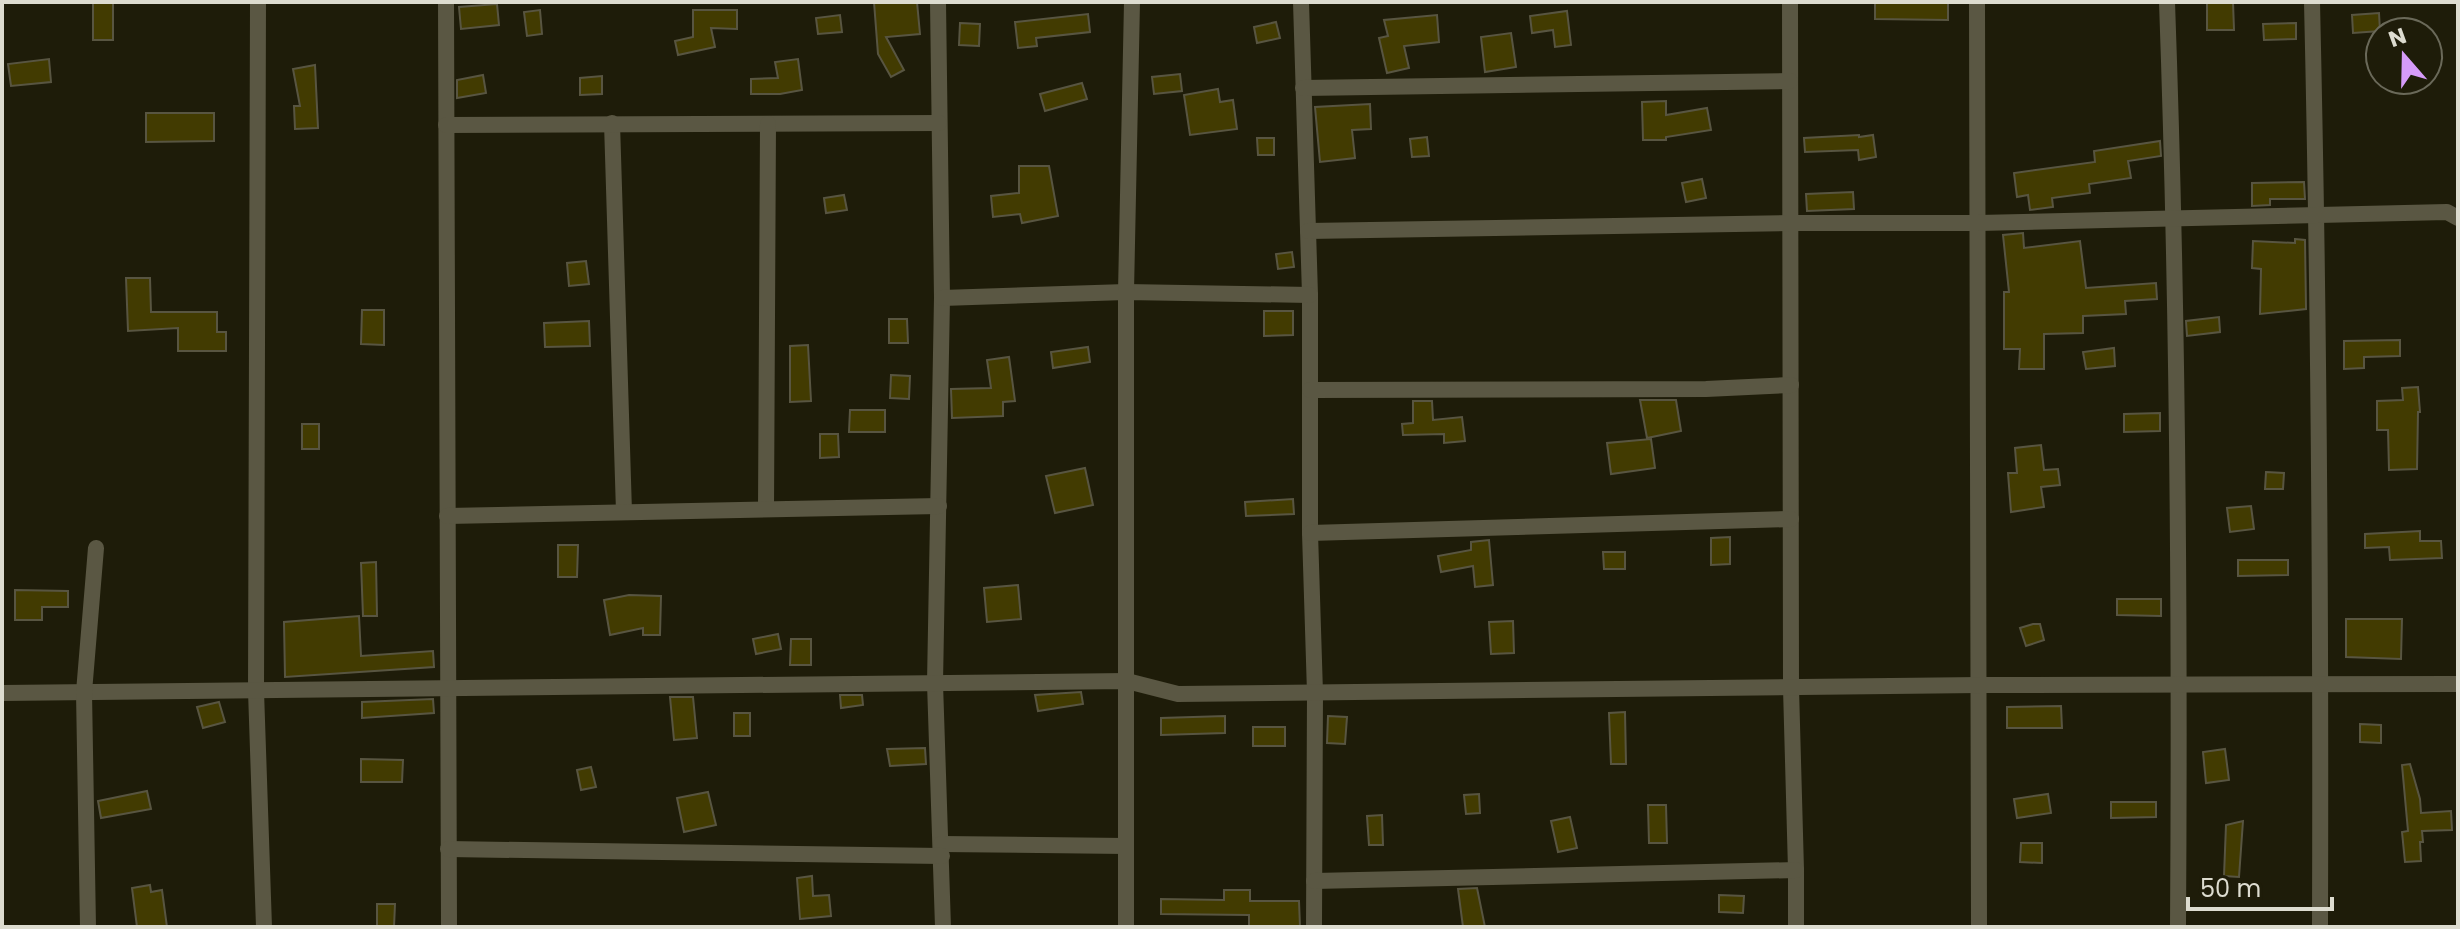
<svg xmlns="http://www.w3.org/2000/svg" width="2460" height="929" viewBox="0 0 2460 929" font-family="Poppins,sans-serif">
<style>
.building{fill:#423b01;stroke:#585541;stroke-width:2}
.lines{fill:none;stroke-linecap:round;stroke-linejoin:round}
.minor{stroke:#5a5743;stroke-width:16}
</style>
<rect width="100%" height="100%" fill="#1e1c09"/>
<!-- building -->
<g class="building">
<rect x="93" y="2" width="20" height="38"/>
<path d="M 874,2 L 917,2 L 920,34 L 886,37 L 904,70 L 891,77 L 878,54 Z"/>
<path d="M 1875,2 L 1948,2 L 1948,20 L 1875,19 Z"/>
<path d="M 2207,2 L 2233,2 L 2234,30 L 2207,30 Z"/>
<path d="M 497,4 L 499,25 L 461,29 L 459,7 Z"/>
<path d="M 540,10 L 542,34 L 527,36 L 524,12 Z"/>
<path d="M 693,10 L 737,10 L 737,29 L 711,28 L 715,47 L 678,55 L 675,41 L 693,37 Z"/>
<path d="M 1567,11 L 1571,45 L 1555,47 L 1553,30 L 1532,33 L 1530,16 Z"/>
<path d="M 2379,13 L 2380,31 L 2353,33 L 2352,15 Z"/>
<path d="M 1088,14 L 1090,32 L 1036,38 L 1037,46 L 1018,48 L 1015,22 Z"/>
<path d="M 840,15 L 842,32 L 818,34 L 816,18 Z"/>
<path d="M 1437,15 L 1439,42 L 1404,46 L 1409,68 L 1387,73 L 1379,38 L 1388,36 L 1384,20 Z"/>
<path d="M 1276,22 L 1280,38 L 1257,43 L 1254,27 Z"/>
<path d="M 960,23 L 980,24 L 979,46 L 959,45 Z"/>
<path d="M 2296,23 L 2296,39 L 2264,40 L 2263,24 Z"/>
<path d="M 1511,33 L 1516,67 L 1485,72 L 1481,37 Z"/>
<path d="M 49,59 L 51,82 L 11,86 L 8,64 Z"/>
<path d="M 798,59 L 802,90 L 780,94 L 751,94 L 751,79 L 778,78 L 775,62 Z"/>
<path d="M 315,65 L 318,128 L 295,129 L 294,106 L 300,106 L 293,69 Z"/>
<path d="M 1180,74 L 1182,91 L 1154,94 L 1152,77 Z"/>
<path d="M 483,75 L 486,93 L 457,98 L 457,80 Z"/>
<path d="M 602,76 L 602,94 L 580,95 L 580,78 Z"/>
<path d="M 1082,83 L 1087,99 L 1045,111 L 1040,94 Z"/>
<path d="M 1218,89 L 1220,102 L 1233,100 L 1237,129 L 1190,135 L 1184,95 Z"/>
<path d="M 1666,101 L 1666,115 L 1707,108 L 1711,130 L 1666,137 L 1666,140 L 1643,140 L 1642,102 Z"/>
<path d="M 1370,104 L 1371,129 L 1352,130 L 1355,158 L 1320,162 L 1315,107 Z"/>
<path d="M 146,113 L 214,113 L 214,141 L 146,142 Z"/>
<path d="M 1859,135 L 1859,137 L 1873,135 L 1876,157 L 1859,160 L 1858,150 L 1805,152 L 1804,138 Z"/>
<path d="M 1427,137 L 1429,156 L 1412,157 L 1410,139 Z"/>
<path d="M 1257,138 L 1274,138 L 1274,155 L 1258,155 Z"/>
<path d="M 2160,141 L 2161,156 L 2128,161 L 2131,178 L 2089,184 L 2090,193 L 2052,198 L 2053,207 L 2030,210 L 2028,195 L 2017,197 L 2014,173 L 2095,162 L 2094,151 Z"/>
<path d="M 1019,166 L 1049,166 L 1058,216 L 1022,223 L 1020,214 L 993,217 L 991,196 L 1019,193 Z"/>
<path d="M 1702,179 L 1706,198 L 1686,202 L 1682,183 Z"/>
<path d="M 2304,182 L 2305,199 L 2270,199 L 2270,205 L 2252,206 L 2252,183 Z"/>
<path d="M 1853,192 L 1854,209 L 1807,211 L 1806,194 Z"/>
<path d="M 844,195 L 847,210 L 826,213 L 824,198 Z"/>
<path d="M 2023,233 L 2024,248 L 2080,241 L 2086,288 L 2156,283 L 2157,299 L 2125,301 L 2126,314 L 2083,316 L 2083,333 L 2044,334 L 2044,369 L 2019,369 L 2020,349 L 2004,349 L 2004,292 L 2009,292 L 2003,235 Z"/>
<path d="M 2295,239 L 2305,240 L 2306,309 L 2260,314 L 2261,269 L 2252,268 L 2253,241 L 2295,243 Z"/>
<path d="M 1292,252 L 1294,267 L 1278,269 L 1276,254 Z"/>
<path d="M 586,261 L 589,284 L 569,286 L 567,263 Z"/>
<path d="M 126,278 L 150,278 L 151,312 L 217,312 L 217,332 L 226,332 L 226,351 L 178,351 L 178,328 L 128,331 Z"/>
<path d="M 362,310 L 384,310 L 384,345 L 361,344 Z"/>
<path d="M 1264,311 L 1293,311 L 1293,335 L 1264,336 Z"/>
<path d="M 2219,317 L 2220,332 L 2187,336 L 2186,321 Z"/>
<path d="M 889,319 L 907,319 L 908,343 L 889,343 Z"/>
<path d="M 589,321 L 590,346 L 545,347 L 544,323 Z"/>
<path d="M 2400,340 L 2400,356 L 2364,357 L 2364,368 L 2344,369 L 2344,341 Z"/>
<path d="M 808,345 L 811,401 L 790,402 L 790,346 Z"/>
<path d="M 1088,347 L 1090,362 L 1053,368 L 1051,352 Z"/>
<path d="M 2114,348 L 2115,366 L 2086,369 L 2083,352 Z"/>
<path d="M 1009,357 L 1015,401 L 1003,402 L 1003,416 L 952,418 L 951,389 L 991,388 L 987,360 Z"/>
<path d="M 891,375 L 910,376 L 909,399 L 890,398 Z"/>
<path d="M 2418,387 L 2420,412 L 2418,412 L 2417,469 L 2389,470 L 2388,430 L 2377,430 L 2377,401 L 2403,400 L 2402,388 Z"/>
<path d="M 1640,400 L 1676,400 L 1681,431 L 1647,438 Z"/>
<path d="M 1413,401 L 1432,401 L 1433,420 L 1462,417 L 1465,441 L 1444,443 L 1444,434 L 1403,435 L 1402,424 L 1413,423 Z"/>
<path d="M 850,410 L 885,410 L 885,432 L 849,432 Z"/>
<path d="M 2160,413 L 2160,431 L 2124,432 L 2124,414 Z"/>
<rect x="302" y="424" width="17" height="25"/>
<path d="M 820,434 L 838,434 L 839,457 L 820,458 Z"/>
<path d="M 1651,439 L 1655,468 L 1611,474 L 1607,443 Z"/>
<path d="M 2041,445 L 2044,470 L 2058,469 L 2060,485 L 2041,487 L 2044,507 L 2011,512 L 2008,473 L 2017,473 L 2015,448 Z"/>
<path d="M 1085,468 L 1093,505 L 1055,513 L 1046,476 Z"/>
<path d="M 2266,472 L 2284,473 L 2283,489 L 2265,489 Z"/>
<path d="M 1293,499 L 1294,514 L 1246,516 L 1245,502 Z"/>
<path d="M 2251,506 L 2254,529 L 2230,532 L 2227,508 Z"/>
<path d="M 2420,531 L 2420,541 L 2441,541 L 2442,558 L 2390,560 L 2389,547 L 2365,548 L 2365,534 Z"/>
<path d="M 1730,537 L 1730,564 L 1711,565 L 1711,538 Z"/>
<path d="M 1489,540 L 1493,585 L 1475,587 L 1473,566 L 1441,572 L 1438,556 L 1471,550 L 1471,542 Z"/>
<path d="M 558,545 L 578,545 L 577,577 L 558,577 Z"/>
<path d="M 1603,552 L 1625,552 L 1625,569 L 1604,569 Z"/>
<path d="M 2238,560 L 2288,560 L 2288,575 L 2238,576 Z"/>
<path d="M 376,562 L 377,616 L 363,616 L 361,563 Z"/>
<path d="M 1018,585 L 1021,619 L 987,622 L 984,588 Z"/>
<path d="M 15,590 L 68,591 L 68,607 L 42,607 L 42,620 L 15,620 Z"/>
<path d="M 629,595 L 661,596 L 660,635 L 643,635 L 643,628 L 610,635 L 604,600 Z"/>
<path d="M 2117,599 L 2161,599 L 2161,616 L 2117,615 Z"/>
<path d="M 359,616 L 361,656 L 433,651 L 434,667 L 285,677 L 284,622 Z"/>
<path d="M 2346,619 L 2402,619 L 2401,659 L 2346,657 Z"/>
<path d="M 1513,621 L 1514,653 L 1491,654 L 1489,622 Z"/>
<path d="M 2033,624 L 2040,624 L 2044,640 L 2026,646 L 2020,628 Z"/>
<path d="M 778,634 L 781,649 L 756,654 L 753,639 Z"/>
<path d="M 791,639 L 811,639 L 811,665 L 790,665 Z"/>
<path d="M 1081,692 L 1083,704 L 1038,711 L 1035,695 Z"/>
<path d="M 840,695 L 862,695 L 863,705 L 841,708 Z"/>
<path d="M 670,697 L 693,697 L 697,738 L 674,740 Z"/>
<path d="M 433,699 L 434,713 L 362,718 L 362,702 Z"/>
<path d="M 219,702 L 225,722 L 203,728 L 197,707 Z"/>
<path d="M 2061,706 L 2062,728 L 2007,728 L 2007,707 Z"/>
<path d="M 1625,712 L 1626,764 L 1611,764 L 1609,713 Z"/>
<rect x="734" y="713" width="16" height="23"/>
<path d="M 1225,716 L 1225,733 L 1161,735 L 1161,718 Z"/>
<path d="M 1328,716 L 1347,717 L 1345,744 L 1327,743 Z"/>
<path d="M 2360,724 L 2381,725 L 2381,743 L 2360,742 Z"/>
<rect x="1253" y="727" width="32" height="19"/>
<path d="M 925,748 L 926,764 L 890,766 L 887,749 Z"/>
<path d="M 2225,749 L 2229,780 L 2206,783 L 2203,752 Z"/>
<path d="M 361,759 L 403,760 L 402,782 L 361,782 Z"/>
<path d="M 2410,764 L 2420,799 L 2421,813 L 2451,811 L 2452,830 L 2422,831 L 2423,842 L 2420,842 L 2421,861 L 2405,862 L 2402,832 L 2408,831 L 2402,765 Z"/>
<path d="M 591,767 L 596,787 L 581,790 L 577,770 Z"/>
<path d="M 147,791 L 151,809 L 101,818 L 98,801 Z"/>
<path d="M 708,792 L 716,825 L 684,832 L 677,798 Z"/>
<path d="M 1479,794 L 1480,813 L 1466,814 L 1464,795 Z"/>
<path d="M 2048,794 L 2051,813 L 2017,818 L 2014,799 Z"/>
<path d="M 2111,802 L 2156,802 L 2156,817 L 2111,818 Z"/>
<path d="M 1648,805 L 1666,805 L 1667,843 L 1649,843 Z"/>
<path d="M 1382,815 L 1383,845 L 1369,845 L 1367,816 Z"/>
<path d="M 1570,817 L 1577,848 L 1558,852 L 1551,821 Z"/>
<path d="M 2243,821 L 2239,877 L 2224,876 L 2226,825 Z"/>
<path d="M 2021,843 L 2042,843 L 2042,863 L 2020,862 Z"/>
<path d="M 812,876 L 813,896 L 829,895 L 831,916 L 800,919 L 797,878 Z"/>
<path d="M 150,885 L 151,892 L 162,890 L 167,927 L 137,927 L 132,888 Z"/>
<path d="M 1477,888 L 1485,927 L 1463,927 L 1458,889 Z"/>
<path d="M 1224,890 L 1250,890 L 1250,901 L 1299,901 L 1300,927 L 1249,927 L 1249,915 L 1161,914 L 1161,899 L 1224,900 Z"/>
<path d="M 1719,895 L 1744,896 L 1743,913 L 1719,912 Z"/>
<path d="M 377,904 L 395,904 L 394,927 L 377,927 Z"/>
</g>
<g class="lines">
<!-- minor -->
<g class="minor">
<path d="M 258,2 L 256,691 L 264,927"/>
<path d="M 446,2 L 449,927"/>
<path d="M 938,2 L 942,298 L 935,683 L 943,927"/>
<path d="M 1301,2 L 1310,295 L 1310,533 L 1315,693 L 1314,927"/>
<path d="M 1790,2 L 1791,688 L 1796,870 L 1796,927"/>
<path d="M 1977,2 L 1979,927"/>
<path d="M 2167,2 C 2178,310 2180,619 2178,927"/>
<path d="M 2312,2 C 2319,310 2321,619 2320,927"/>
<path d="M 1303,88 L 1790,81"/>
<path d="M 612,123 L 624,512"/>
<path d="M 446,125 L 939,123"/>
<path d="M 1308,231 L 1790,223 L 1978,223 L 2447,212 L 2458,218"/>
<path d="M 942,298 L 1126,292 L 1310,295"/>
<path d="M 1310,390 L 1706,389 L 1791,385"/>
<path d="M 766,509 L 768,124"/>
<path d="M 447,516 L 939,506"/>
<path d="M 1310,533 L 1791,519"/>
<path d="M 2,693 L 1127,681 L 1178,694 L 1980,685 L 2458,684"/>
<path d="M 941,844 L 1126,846"/>
<path d="M 448,849 L 942,856"/>
<path d="M 1314,881 L 1796,870"/>
<path d="M 88,927 L 84,692 L 96,548"/>
<path d="M 1126,927 L 1126,292 L 1132,2"/>
</g>
</g>
<!-- border -->
<rect width="2460" height="929" fill="none" stroke="#dddcd0" stroke-width="8"/>
<!-- north arrow -->
<g transform="translate(2404 56) rotate(340)"><circle r="38" fill="#1e1c09" stroke="#6a6959" stroke-width="2"/>
<path d="M0-6L14 30L0 20L-14 30Z" fill="#d69bfa"/>
<text y="-12" font-size="22" font-weight="bold" text-anchor="middle" fill="#dddcd0">N</text>
</g>
<!-- scale -->
<path d="M2188 897v12h144v-12" fill="none" stroke="#dddcd0" stroke-width="4"/>
<text x="2200" y="897" font-size="24" fill="#dddcd0" stroke="#1e1c09" stroke-width="6" paint-order="stroke">50 m</text>
</svg>
